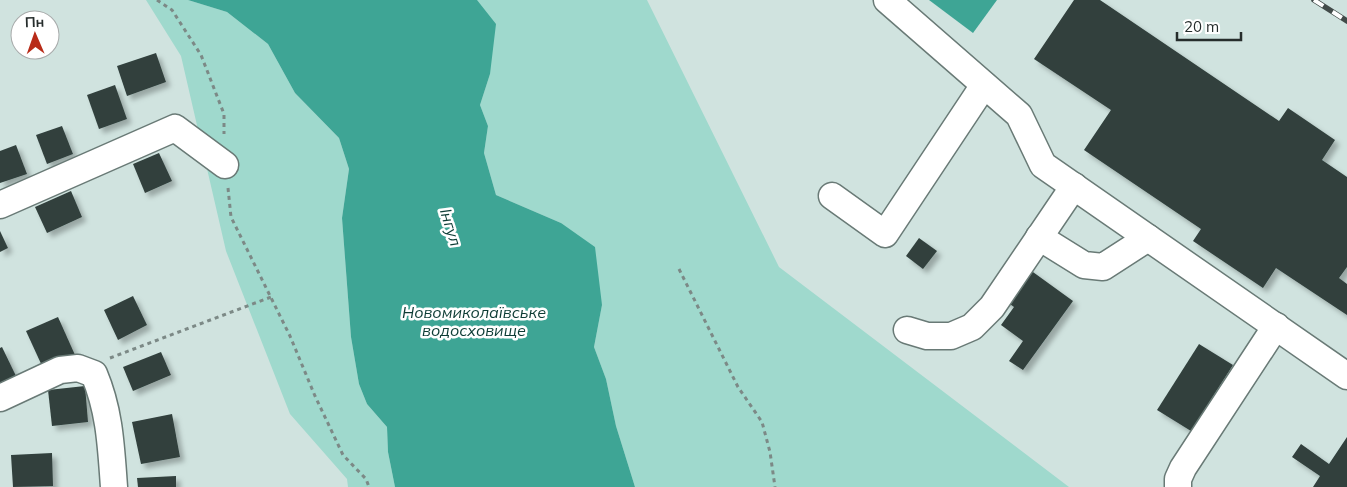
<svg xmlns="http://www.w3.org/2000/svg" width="1347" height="487" viewBox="0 0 1347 487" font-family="Mulish,sans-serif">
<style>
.green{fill:#9fd9cd}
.water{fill:#3ea595}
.building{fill:#31403d;filter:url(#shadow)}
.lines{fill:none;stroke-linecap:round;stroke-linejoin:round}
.minor-casing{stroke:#697a76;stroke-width:29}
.path{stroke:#7c8986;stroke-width:3;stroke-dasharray:4 4;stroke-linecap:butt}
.minor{stroke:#fff;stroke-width:26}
.rail-casing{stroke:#424b49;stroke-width:5.5}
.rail{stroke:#fff;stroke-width:4;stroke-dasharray:11;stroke-linecap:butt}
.labels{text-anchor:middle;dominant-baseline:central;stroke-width:5;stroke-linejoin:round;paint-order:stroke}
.water-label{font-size:16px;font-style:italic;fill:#0d3c35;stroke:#fff}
</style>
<defs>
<filter id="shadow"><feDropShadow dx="4.5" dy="4.5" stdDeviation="2.5" flood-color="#0004"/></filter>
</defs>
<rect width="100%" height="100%" fill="#d0e3df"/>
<!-- green -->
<g class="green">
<path d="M 146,0 L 188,0 L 227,12 L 268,44 L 295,93 L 339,138 L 349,169 L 342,218 L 351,337 L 359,384 L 367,404 L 387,427 L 388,452 L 395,487 L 348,487 L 347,479 L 290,414 L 226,251 L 181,56 Z"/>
<path d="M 477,0 L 647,0 L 779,267 L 1069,487 L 635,487 L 616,426 L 606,379 L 594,347 L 602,305 L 561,223 L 496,195 L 484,153 L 488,126 L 480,105 L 490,74 Z"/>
</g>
<!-- water -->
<g class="water">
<path d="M 188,0 L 477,0 L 496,24 L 490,74 L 480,105 L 488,126 L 484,153 L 496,195 L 561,223 L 595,247 L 602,305 L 594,347 L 606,379 L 616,426 L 635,487 L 395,487 L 388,452 L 387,427 L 367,404 L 359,384 L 351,337 L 342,218 L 349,169 L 339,138 L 295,93 L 268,44 L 227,12 Z"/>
<path d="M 929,0 L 997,0 L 973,33 Z"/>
</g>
<!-- building -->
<g class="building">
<path d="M 1074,0 L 1100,0 L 1279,121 L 1288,108 L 1335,140 L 1322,160 L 1347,177 L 1347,267 L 1339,278 L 1347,284 L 1347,315 L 1276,268 L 1263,288 L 1193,241 L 1201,229 L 1084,150 L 1111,110 L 1034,59 Z"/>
<path d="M 156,53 L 166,82 L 127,96 L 117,66 Z"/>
<path d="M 115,85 L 127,119 L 99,129 L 87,95 Z"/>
<path d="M 62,126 L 73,154 L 47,164 L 36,135 Z"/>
<path d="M 16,145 L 27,174 L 0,183 L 0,151 Z"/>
<path d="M 159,153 L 172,181 L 145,193 L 133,164 Z"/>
<path d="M 71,191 L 82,217 L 47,233 L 35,207 Z"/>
<path d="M 0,231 L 8,248 L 0,252 Z"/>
<path d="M 919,238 L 937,251 L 923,269 L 906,256 Z"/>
<path d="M 1026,267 L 1073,301 L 1023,370 L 1009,361 L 1023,341 L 1001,325 L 1014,307 L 1003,299 Z"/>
<path d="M 133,296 L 147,325 L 118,340 L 104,310 Z"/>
<path d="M 58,317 L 75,355 L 43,368 L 26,331 Z"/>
<path d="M 1199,344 L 1233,365 L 1191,431 L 1157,410 Z"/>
<path d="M 2,347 L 16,376 L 0,383 L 0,348 Z"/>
<path d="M 161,352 L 171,375 L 133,391 L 123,367 Z"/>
<path d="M 85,386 L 88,422 L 52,426 L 48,390 Z"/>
<path d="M 172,414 L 180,457 L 141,464 L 132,422 Z"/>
<path d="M 1347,437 L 1347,487 L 1313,487 L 1320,476 L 1292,457 L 1301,444 L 1329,464 Z"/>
<path d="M 52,453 L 53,486 L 13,487 L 11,455 Z"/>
<path d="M 176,476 L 176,487 L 138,487 L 137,478 Z"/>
</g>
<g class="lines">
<defs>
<g id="minor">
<path d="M 887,0 L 1019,115 L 1043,165 L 1347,376"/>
<path d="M 832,196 L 885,234 L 984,85"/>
<path d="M 0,205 L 175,128 L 225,165"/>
<path d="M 1039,237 L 1084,265 L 1103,267 L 1148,238"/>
<path d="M 907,330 L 927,336 L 951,336 L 972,327 L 992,307 L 1074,186"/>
<path d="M 0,398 L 60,370 L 78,368 L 94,374 C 110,412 111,447 114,487"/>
<path d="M 1178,487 L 1178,479 L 1183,468 L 1276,326"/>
</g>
</defs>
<!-- minor casing -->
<use href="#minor" class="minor-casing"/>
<!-- path -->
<g class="path">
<path d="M 157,0 L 172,10 L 201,55 L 224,114 L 224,134"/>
<path d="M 228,188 L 231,217 L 290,336 L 315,396 L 343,455 L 366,479 L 369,487"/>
<path d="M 679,269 L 738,387 L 762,422 L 770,452 L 775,487"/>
<path d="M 110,358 L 271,297"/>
</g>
<!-- minor -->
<use href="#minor" class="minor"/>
<defs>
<path id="rail" d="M 1314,0 L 1347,21"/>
</defs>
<!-- rail casing -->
<use href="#rail" class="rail-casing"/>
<!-- rail -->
<use href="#rail" class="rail"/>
</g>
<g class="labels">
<!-- water labels -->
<g class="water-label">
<text transform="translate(451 227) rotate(73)">Інгул</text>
<text x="474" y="312">Новомиколаївське<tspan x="474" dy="18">водосховище</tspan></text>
</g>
</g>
<!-- north arrow -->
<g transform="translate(35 35) rotate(358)"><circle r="24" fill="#ffffff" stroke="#a8abab"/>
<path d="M0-4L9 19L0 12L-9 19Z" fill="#b82b18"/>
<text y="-8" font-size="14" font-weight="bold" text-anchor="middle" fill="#262d2c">Пн</text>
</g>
<!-- scale -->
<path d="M1177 32v8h64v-8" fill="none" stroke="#262d2c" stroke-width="2.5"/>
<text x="1184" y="32" font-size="15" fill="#262d2c" stroke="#ffffff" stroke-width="4" paint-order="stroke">20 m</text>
</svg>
